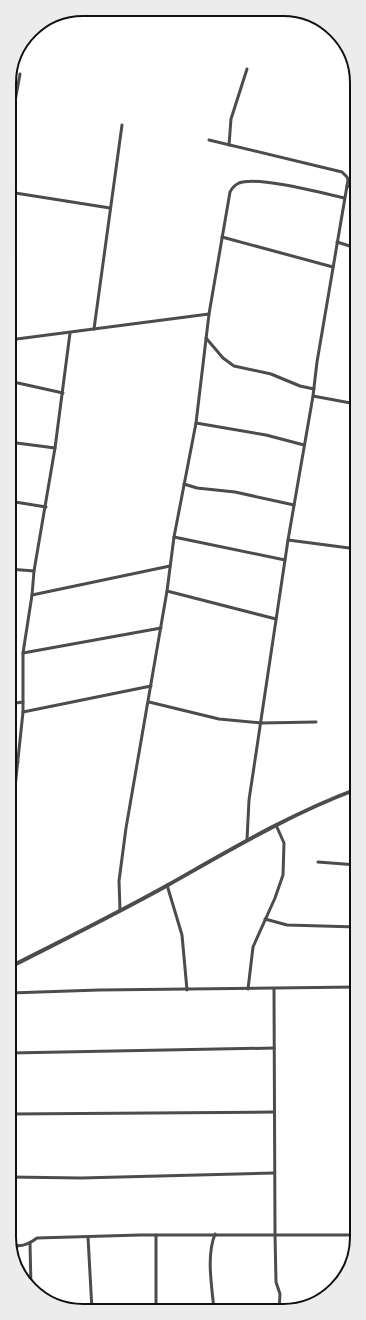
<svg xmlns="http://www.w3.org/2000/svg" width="366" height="1320" viewBox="0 0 366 1320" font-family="'Roboto Serif',serif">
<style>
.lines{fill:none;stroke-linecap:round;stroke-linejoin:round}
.minor{stroke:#4c4c4c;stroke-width:3}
.tertiary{stroke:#4c4c4c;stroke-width:4}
.rim{fill:none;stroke:#111;stroke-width:2}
</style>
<rect width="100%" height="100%" fill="#fff"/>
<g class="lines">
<!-- minor -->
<g class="minor">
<path d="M 209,140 L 342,172 L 347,177 L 348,180 L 317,362 L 313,396 L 288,540 L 249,800 L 247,840"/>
<path d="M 9,142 L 14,107 L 20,74"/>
<path d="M 229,145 L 231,119 L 247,69"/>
<path d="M 347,186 L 356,188"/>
<path d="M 9,192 L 110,208"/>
<path d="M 222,237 L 333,267"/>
<path d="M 337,242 L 356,248"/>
<path d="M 94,329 L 122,125"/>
<path d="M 206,338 L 223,358 L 234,366 L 271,374 L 300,386 L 314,389"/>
<path d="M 9,340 L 209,314"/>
<path d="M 9,381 L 63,393"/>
<path d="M 313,396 L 356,404"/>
<path d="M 196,423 L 266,435 L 304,445"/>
<path d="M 9,442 L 55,448"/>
<path d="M 184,484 L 197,488 L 235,492 L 294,505"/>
<path d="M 9,501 L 46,507"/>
<path d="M 174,537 L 285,560"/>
<path d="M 288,540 L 357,549"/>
<path d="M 9,569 L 34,571"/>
<path d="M 167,591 L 276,619"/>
<path d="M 32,595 L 170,566"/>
<path d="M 23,653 L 161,628"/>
<path d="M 149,702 L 219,719 L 261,723 L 316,722"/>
<path d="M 9,704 L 23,702"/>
<path d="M 23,712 L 151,686"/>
<path d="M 9,762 L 18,762"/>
<path d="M 9,820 L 14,797 L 23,712 L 23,653 L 32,595 L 34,571 L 55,448 L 70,333"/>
<path d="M 318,862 L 357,865"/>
<path d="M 167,885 L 182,935 L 187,990"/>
<path d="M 120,910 L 119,881 L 126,828 L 167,591 L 174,537 L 196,423 L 209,314 L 230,192 C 232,188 235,185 239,183 C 258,176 322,193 344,198"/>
<path d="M 265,919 L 287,925 L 357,927"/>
<path d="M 248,989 L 253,947 L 275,898 L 283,875 L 284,843 L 276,825"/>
<path d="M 274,989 L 275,1234 L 276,1282 L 280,1294 L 279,1310"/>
<path d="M 10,993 L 99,990 L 357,987"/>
<path d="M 10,1053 L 274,1048"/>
<path d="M 10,1114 L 274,1112"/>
<path d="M 10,1177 L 81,1178 L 274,1173"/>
<path d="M 88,1237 L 92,1310"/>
<path d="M 10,1241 C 17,1250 29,1244 37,1238 L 140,1235 L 357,1235"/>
<path d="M 30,1243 L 31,1288"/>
<path d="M 11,1249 L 18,1246"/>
<path d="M 156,1310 L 156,1235"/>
<path d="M 214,1310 C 212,1286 206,1257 215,1234"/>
</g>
<!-- tertiary -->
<path class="tertiary" d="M 10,967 C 63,940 116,914 168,885 C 230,850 290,814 357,789"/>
</g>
<!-- crop -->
<path d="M0 0H366V1320H0ZM83 16H283A67 67 0 0 1 350 83V1237A67 67 0 0 1 283 1304H83A67 67 0 0 1 16 1237V83A67 67 0 0 1 83 16Z" fill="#ececec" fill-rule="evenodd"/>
<path class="rim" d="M83 16H283A67 67 0 0 1 350 83V1237A67 67 0 0 1 283 1304H83A67 67 0 0 1 16 1237V83A67 67 0 0 1 83 16Z"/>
</svg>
